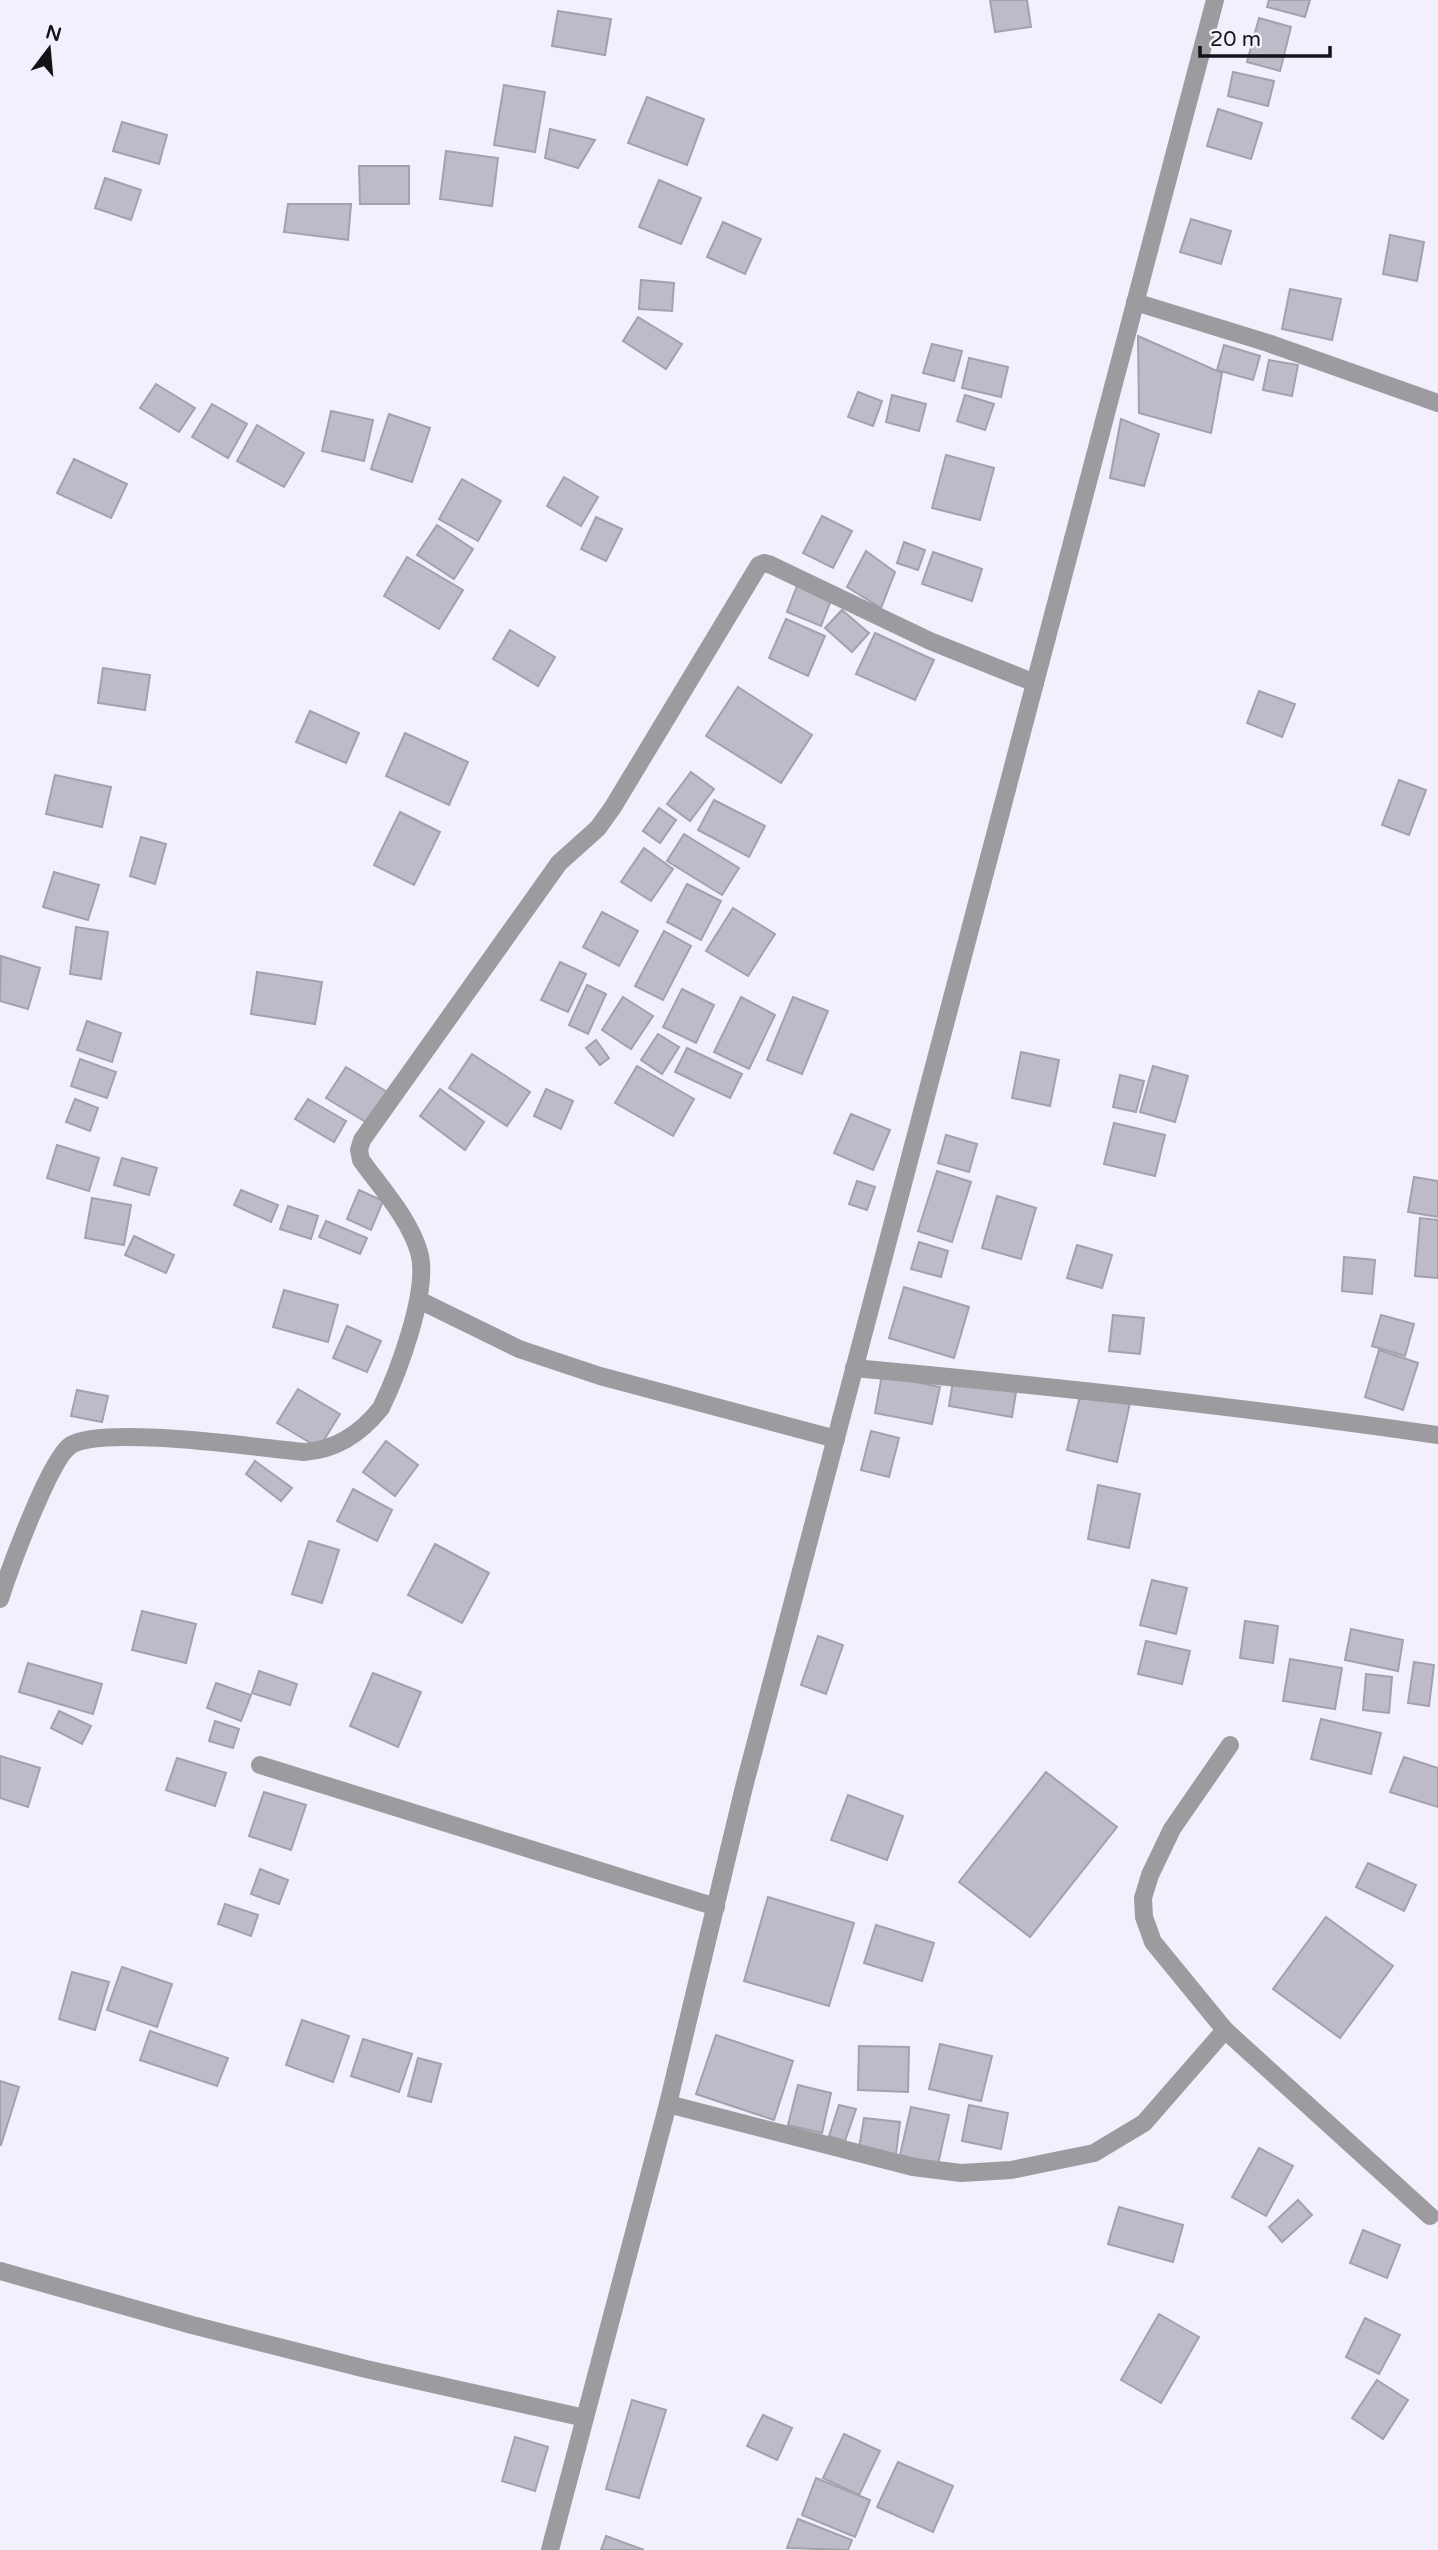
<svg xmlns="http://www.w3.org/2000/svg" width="1438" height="2550" viewBox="0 0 1438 2550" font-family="'Varela Round',sans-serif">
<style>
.building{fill:#bdbbc7;stroke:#a2a1ac;stroke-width:2}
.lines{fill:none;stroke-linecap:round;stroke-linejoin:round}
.street{stroke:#9b9ba0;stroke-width:18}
</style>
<rect width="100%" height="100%" fill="#f2f0fd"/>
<!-- building -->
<g class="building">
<path d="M 990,0 L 1027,0 L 1031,27 L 995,32 Z"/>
<path d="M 1269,0 L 1310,0 L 1305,17 L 1267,7 Z"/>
<path d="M 558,11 L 611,19 L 605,55 L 552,46 Z"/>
<path d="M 1259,18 L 1291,27 L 1280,71 L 1247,62 Z"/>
<path d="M 1233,72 L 1274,81 L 1268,106 L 1228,96 Z"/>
<path d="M 504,85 L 545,92 L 535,152 L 494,145 Z"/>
<path d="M 647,97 L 704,119 L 687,165 L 628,143 Z"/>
<path d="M 1218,109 L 1262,123 L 1251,159 L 1207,146 Z"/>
<path d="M 122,122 L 167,135 L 159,164 L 113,151 Z"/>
<path d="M 550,129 L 595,140 L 578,168 L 545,158 Z"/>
<path d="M 446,151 L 498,158 L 492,206 L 440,199 Z"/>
<path d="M 359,166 L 409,166 L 409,204 L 360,204 Z"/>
<path d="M 105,178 L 141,190 L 131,220 L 95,208 Z"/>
<path d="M 659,180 L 701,198 L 681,244 L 639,227 Z"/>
<path d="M 288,204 L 351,204 L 348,240 L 284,232 Z"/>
<path d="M 1191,219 L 1231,231 L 1221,264 L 1180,252 Z"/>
<path d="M 723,222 L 761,239 L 745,274 L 707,257 Z"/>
<path d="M 1390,235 L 1424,242 L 1417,281 L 1383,274 Z"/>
<path d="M 641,280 L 674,283 L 672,311 L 639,309 Z"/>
<path d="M 1290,289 L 1341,299 L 1332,340 L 1282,329 Z"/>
<path d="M 638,317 L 682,344 L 666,369 L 623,341 Z"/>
<path d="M 1138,336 L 1222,373 L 1211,433 L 1139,413 Z"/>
<path d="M 932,344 L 962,351 L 954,381 L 923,373 Z"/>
<path d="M 1224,345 L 1260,356 L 1253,380 L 1217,370 Z"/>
<path d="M 969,358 L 1008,367 L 1001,397 L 962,388 Z"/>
<path d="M 1269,360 L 1298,365 L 1292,396 L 1263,390 Z"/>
<path d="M 156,384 L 195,408 L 179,432 L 140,408 Z"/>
<path d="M 858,392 L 882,401 L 873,426 L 848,417 Z"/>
<path d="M 892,395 L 926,404 L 919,431 L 886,422 Z"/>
<path d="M 965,395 L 994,404 L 985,430 L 957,421 Z"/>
<path d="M 212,404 L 247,424 L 228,458 L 192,437 Z"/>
<path d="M 331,411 L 373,420 L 364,461 L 322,451 Z"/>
<path d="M 389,414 L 430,428 L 412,482 L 371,469 Z"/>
<path d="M 1121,419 L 1159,434 L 1144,486 L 1110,478 Z"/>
<path d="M 257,425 L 304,453 L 284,487 L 237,461 Z"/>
<path d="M 946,455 L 994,468 L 980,520 L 932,508 Z"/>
<path d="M 74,459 L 127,484 L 111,518 L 57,493 Z"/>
<path d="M 564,477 L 598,497 L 581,526 L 547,506 Z"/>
<path d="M 462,479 L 501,501 L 478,541 L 439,519 Z"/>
<path d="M 822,516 L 852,531 L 833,568 L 803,553 Z"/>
<path d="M 596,517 L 622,529 L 606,561 L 581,549 Z"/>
<path d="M 437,525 L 473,549 L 454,579 L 417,555 Z"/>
<path d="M 904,542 L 925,550 L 918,570 L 897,563 Z"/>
<path d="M 866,551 L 895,572 L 881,608 L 847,587 Z"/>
<path d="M 933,552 L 982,569 L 972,601 L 922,584 Z"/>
<path d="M 407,557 L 463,590 L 439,629 L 384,596 Z"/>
<path d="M 797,586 L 831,600 L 821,626 L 787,612 Z"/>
<path d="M 842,610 L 869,633 L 852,652 L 825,628 Z"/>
<path d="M 786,619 L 825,636 L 808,676 L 769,658 Z"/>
<path d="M 510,630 L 555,657 L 538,686 L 493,659 Z"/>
<path d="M 875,633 L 934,660 L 915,700 L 856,674 Z"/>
<path d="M 103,668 L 150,675 L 145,710 L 98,703 Z"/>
<path d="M 738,687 L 812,735 L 781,783 L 706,736 Z"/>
<path d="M 1259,691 L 1295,704 L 1282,737 L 1247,723 Z"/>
<path d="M 310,711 L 359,733 L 346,763 L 296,742 Z"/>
<path d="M 405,733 L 468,762 L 449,805 L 386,776 Z"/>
<path d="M 691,772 L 714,789 L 690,821 L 667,804 Z"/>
<path d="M 55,775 L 111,787 L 102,827 L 46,814 Z"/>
<path d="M 1399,780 L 1426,790 L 1409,835 L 1382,825 Z"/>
<path d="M 714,800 L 765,826 L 749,857 L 698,830 Z"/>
<path d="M 659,808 L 676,820 L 660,843 L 643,831 Z"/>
<path d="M 400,812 L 440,832 L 414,885 L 374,865 Z"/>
<path d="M 684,834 L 739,868 L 722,895 L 667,861 Z"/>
<path d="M 141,837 L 166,844 L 155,884 L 130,876 Z"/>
<path d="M 644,848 L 673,869 L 651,901 L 621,882 Z"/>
<path d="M 54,872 L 99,885 L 88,920 L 43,907 Z"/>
<path d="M 687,884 L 721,901 L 701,940 L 667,922 Z"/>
<path d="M 733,908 L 775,934 L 748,976 L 706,951 Z"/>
<path d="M 602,912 L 638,931 L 619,966 L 583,947 Z"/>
<path d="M 76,927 L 108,932 L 101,979 L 70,974 Z"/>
<path d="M 664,931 L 691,946 L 663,1000 L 635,986 Z"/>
<path d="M 1,956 L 40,968 L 28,1009 L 0,1001 Z"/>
<path d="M 560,962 L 586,974 L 568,1012 L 541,1000 Z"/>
<path d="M 257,972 L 322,982 L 315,1024 L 251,1014 Z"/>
<path d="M 587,985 L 606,994 L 588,1034 L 569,1025 Z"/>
<path d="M 682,989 L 714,1005 L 696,1043 L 663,1027 Z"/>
<path d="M 623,997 L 653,1016 L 631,1049 L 602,1030 Z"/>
<path d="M 741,997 L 775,1015 L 749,1069 L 714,1052 Z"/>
<path d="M 793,997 L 828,1011 L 802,1074 L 767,1060 Z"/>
<path d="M 87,1021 L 121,1033 L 112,1062 L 77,1050 Z"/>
<path d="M 658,1034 L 679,1047 L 662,1074 L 641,1060 Z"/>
<path d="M 596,1040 L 609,1058 L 600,1065 L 586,1048 Z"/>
<path d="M 687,1048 L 742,1074 L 730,1098 L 675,1072 Z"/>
<path d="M 1021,1052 L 1059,1060 L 1050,1106 L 1012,1098 Z"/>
<path d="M 472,1054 L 530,1092 L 507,1126 L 449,1088 Z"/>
<path d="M 80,1059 L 116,1072 L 107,1098 L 71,1086 Z"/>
<path d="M 637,1066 L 694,1099 L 673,1136 L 615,1103 Z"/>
<path d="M 1153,1066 L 1188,1076 L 1175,1122 L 1140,1112 Z"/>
<path d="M 346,1067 L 389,1093 L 369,1124 L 326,1098 Z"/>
<path d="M 1120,1075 L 1144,1081 L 1136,1112 L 1113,1107 Z"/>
<path d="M 440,1089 L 484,1122 L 465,1150 L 420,1116 Z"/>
<path d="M 546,1089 L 573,1101 L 561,1129 L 534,1116 Z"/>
<path d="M 75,1099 L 98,1108 L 90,1131 L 66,1122 Z"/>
<path d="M 308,1099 L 346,1121 L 334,1142 L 295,1119 Z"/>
<path d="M 851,1114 L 890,1130 L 873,1170 L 834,1153 Z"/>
<path d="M 1114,1123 L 1165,1135 L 1155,1176 L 1104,1164 Z"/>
<path d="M 946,1135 L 977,1144 L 969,1172 L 938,1163 Z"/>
<path d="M 57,1145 L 99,1158 L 89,1191 L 47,1178 Z"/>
<path d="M 122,1158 L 157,1168 L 149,1195 L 114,1185 Z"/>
<path d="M 937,1171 L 971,1182 L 952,1242 L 918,1231 Z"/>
<path d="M 1414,1177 L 1438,1181 L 1438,1217 L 1408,1212 Z"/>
<path d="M 857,1181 L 875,1187 L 867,1210 L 849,1204 Z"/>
<path d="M 241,1190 L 278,1205 L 271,1222 L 234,1205 Z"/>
<path d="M 359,1190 L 383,1201 L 371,1230 L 347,1219 Z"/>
<path d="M 997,1196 L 1036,1208 L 1021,1259 L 982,1248 Z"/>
<path d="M 92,1198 L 131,1205 L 124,1245 L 85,1238 Z"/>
<path d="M 288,1206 L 318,1216 L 311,1239 L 280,1229 Z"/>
<path d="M 1420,1218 L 1438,1220 L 1438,1278 L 1415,1276 Z"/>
<path d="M 326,1221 L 367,1238 L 360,1254 L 319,1237 Z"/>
<path d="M 134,1236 L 174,1255 L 166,1273 L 125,1255 Z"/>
<path d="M 919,1242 L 948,1251 L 941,1277 L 911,1269 Z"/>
<path d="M 1077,1245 L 1112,1255 L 1102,1288 L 1067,1278 Z"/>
<path d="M 1344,1257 L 1375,1260 L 1372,1294 L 1342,1291 Z"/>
<path d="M 904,1287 L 969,1307 L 954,1358 L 889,1338 Z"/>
<path d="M 284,1290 L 338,1305 L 328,1342 L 273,1327 Z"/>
<path d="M 1113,1315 L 1144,1318 L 1140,1354 L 1109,1351 Z"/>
<path d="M 1381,1315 L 1414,1324 L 1405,1356 L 1372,1346 Z"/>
<path d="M 347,1326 L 381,1341 L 367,1372 L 333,1358 Z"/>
<path d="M 1379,1350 L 1418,1363 L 1403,1410 L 1365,1397 Z"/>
<path d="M 882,1375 L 940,1387 L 932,1424 L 875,1413 Z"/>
<path d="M 953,1381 L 1016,1392 L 1012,1417 L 949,1406 Z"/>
<path d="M 298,1389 L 340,1414 L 319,1448 L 277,1423 Z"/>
<path d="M 77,1390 L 108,1396 L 102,1422 L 71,1416 Z"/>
<path d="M 1081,1392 L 1130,1403 L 1117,1462 L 1067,1450 Z"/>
<path d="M 871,1431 L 899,1438 L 889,1477 L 861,1470 Z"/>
<path d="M 386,1441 L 418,1465 L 395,1496 L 363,1472 Z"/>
<path d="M 255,1461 L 292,1488 L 281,1501 L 246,1474 Z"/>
<path d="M 1098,1485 L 1140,1494 L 1129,1548 L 1088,1539 Z"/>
<path d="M 353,1489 L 392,1510 L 377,1541 L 337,1521 Z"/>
<path d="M 309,1541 L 339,1550 L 322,1603 L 292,1594 Z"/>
<path d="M 435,1544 L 489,1573 L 462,1623 L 408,1595 Z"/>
<path d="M 1152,1580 L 1187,1588 L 1176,1634 L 1140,1625 Z"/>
<path d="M 142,1611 L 196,1624 L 186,1663 L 132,1650 Z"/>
<path d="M 1245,1621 L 1278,1626 L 1273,1663 L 1240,1658 Z"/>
<path d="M 1351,1629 L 1403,1640 L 1398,1671 L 1345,1660 Z"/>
<path d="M 818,1636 L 843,1645 L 826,1694 L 801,1685 Z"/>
<path d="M 1146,1641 L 1190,1651 L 1182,1684 L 1138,1674 Z"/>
<path d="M 1290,1659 L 1342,1668 L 1335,1709 L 1283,1701 Z"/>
<path d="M 1414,1662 L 1434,1665 L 1429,1706 L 1408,1703 Z"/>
<path d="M 28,1663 L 102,1684 L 93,1714 L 19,1692 Z"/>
<path d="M 259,1671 L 297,1684 L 290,1705 L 252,1693 Z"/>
<path d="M 373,1673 L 421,1692 L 398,1747 L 350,1726 Z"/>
<path d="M 1366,1674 L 1392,1677 L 1389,1713 L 1363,1710 Z"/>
<path d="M 216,1683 L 251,1695 L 241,1721 L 207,1708 Z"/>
<path d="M 59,1711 L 91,1726 L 82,1744 L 51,1728 Z"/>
<path d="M 1321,1719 L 1381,1733 L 1371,1774 L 1311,1759 Z"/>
<path d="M 215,1721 L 239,1729 L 233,1748 L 209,1741 Z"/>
<path d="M 0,1756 L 40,1768 L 28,1807 L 0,1798 Z"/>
<path d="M 1404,1757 L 1438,1768 L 1438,1807 L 1390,1792 Z"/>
<path d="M 177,1758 L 226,1773 L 215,1806 L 166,1790 Z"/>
<path d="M 1046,1772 L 1117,1827 L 1030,1937 L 959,1882 Z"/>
<path d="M 264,1792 L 306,1805 L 291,1850 L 249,1836 Z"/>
<path d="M 848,1795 L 903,1816 L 887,1860 L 831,1840 Z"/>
<path d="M 1368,1863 L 1416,1885 L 1404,1911 L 1356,1887 Z"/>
<path d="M 260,1869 L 288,1880 L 279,1904 L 251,1894 Z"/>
<path d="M 768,1897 L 854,1923 L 829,2006 L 744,1981 Z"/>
<path d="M 225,1904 L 258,1915 L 251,1936 L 218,1924 Z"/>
<path d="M 1326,1917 L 1393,1966 L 1340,2038 L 1273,1989 Z"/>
<path d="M 876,1925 L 934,1943 L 922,1981 L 864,1963 Z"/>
<path d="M 122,1967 L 172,1984 L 157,2027 L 107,2010 Z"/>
<path d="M 72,1972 L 109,1982 L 95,2030 L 59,2019 Z"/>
<path d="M 302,2020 L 349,2036 L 333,2082 L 286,2065 Z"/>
<path d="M 150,2031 L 228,2058 L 217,2086 L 140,2060 Z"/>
<path d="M 716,2035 L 793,2061 L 774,2120 L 696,2094 Z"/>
<path d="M 363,2039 L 412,2054 L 399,2092 L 351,2076 Z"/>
<path d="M 940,2044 L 992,2056 L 981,2101 L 929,2089 Z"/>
<path d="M 859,2046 L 909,2047 L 908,2092 L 858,2090 Z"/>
<path d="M 418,2058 L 441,2064 L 431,2102 L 408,2096 Z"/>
<path d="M 0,2081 L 19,2087 L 1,2145 L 0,2145 Z"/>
<path d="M 798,2085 L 831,2093 L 822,2133 L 788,2125 Z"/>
<path d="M 839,2105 L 856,2109 L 845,2141 L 829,2136 Z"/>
<path d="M 969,2105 L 1008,2113 L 1001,2149 L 962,2141 Z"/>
<path d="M 911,2107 L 949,2115 L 938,2164 L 900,2155 Z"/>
<path d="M 864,2118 L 900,2122 L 896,2154 L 859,2148 Z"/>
<path d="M 1259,2148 L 1293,2166 L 1266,2216 L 1232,2197 Z"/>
<path d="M 1298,2200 L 1312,2215 L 1282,2242 L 1269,2227 Z"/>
<path d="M 1119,2207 L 1183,2225 L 1173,2262 L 1108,2244 Z"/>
<path d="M 1363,2230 L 1400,2245 L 1387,2278 L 1350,2263 Z"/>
<path d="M 1159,2314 L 1199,2337 L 1161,2403 L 1121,2380 Z"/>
<path d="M 1365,2318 L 1400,2335 L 1379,2374 L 1346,2357 Z"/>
<path d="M 1377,2380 L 1408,2400 L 1383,2439 L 1352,2418 Z"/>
<path d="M 632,2400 L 666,2410 L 639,2498 L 606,2489 Z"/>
<path d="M 763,2415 L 792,2428 L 777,2460 L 747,2446 Z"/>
<path d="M 844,2434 L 880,2451 L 859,2495 L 823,2478 Z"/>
<path d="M 515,2437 L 548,2447 L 535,2491 L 502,2481 Z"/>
<path d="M 898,2462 L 953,2486 L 933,2532 L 877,2507 Z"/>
<path d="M 816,2478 L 870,2500 L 855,2537 L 802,2515 Z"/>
<path d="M 798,2519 L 852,2540 L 848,2550 L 787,2548 Z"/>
<path d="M 606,2536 L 644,2550 L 601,2550 Z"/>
</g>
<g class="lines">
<!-- street -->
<g class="street">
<path d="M 1135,302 L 1268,343 L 1438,403"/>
<path d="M 419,1300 L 519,1349 L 600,1376 L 836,1439"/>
<path d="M 854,1368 C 1049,1386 1244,1407 1438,1435"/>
<path d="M 0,1599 C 9,1571 50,1458 71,1445 C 104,1425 260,1448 304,1452 C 336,1450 362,1432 381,1408 C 398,1373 430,1289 419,1252 C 409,1218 381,1188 361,1160 L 359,1150 L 362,1140 L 559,863 L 598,828 L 613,807 L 759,565 L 764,563 L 771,565 L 930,641 L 1035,683"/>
<path d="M 260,1765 L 716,1907"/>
<path d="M 1225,2030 L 1153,1942 L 1144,1917 L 1143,1898 L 1150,1875 L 1172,1829 L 1230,1745"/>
<path d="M 668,2104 L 913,2167 L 961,2173 L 1011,2170 L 1094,2153 L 1144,2123 L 1225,2030 L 1430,2216"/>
<path d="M 0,2271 L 192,2325 L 366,2369 L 585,2418"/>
<path d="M 550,2550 L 668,2104 L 744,1787 L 1215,0"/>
</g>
</g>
<!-- north arrow -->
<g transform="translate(49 49) rotate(16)" stroke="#f2f0fd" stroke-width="5" paint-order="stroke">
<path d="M0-5L12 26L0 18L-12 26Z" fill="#141317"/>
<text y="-10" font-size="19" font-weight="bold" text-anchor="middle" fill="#141317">N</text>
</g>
<!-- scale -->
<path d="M1200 46v10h130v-10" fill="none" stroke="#141317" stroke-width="3.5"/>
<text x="1210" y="46" font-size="21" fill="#141317" stroke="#f2f0fd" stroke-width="5" paint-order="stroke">20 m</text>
</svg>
